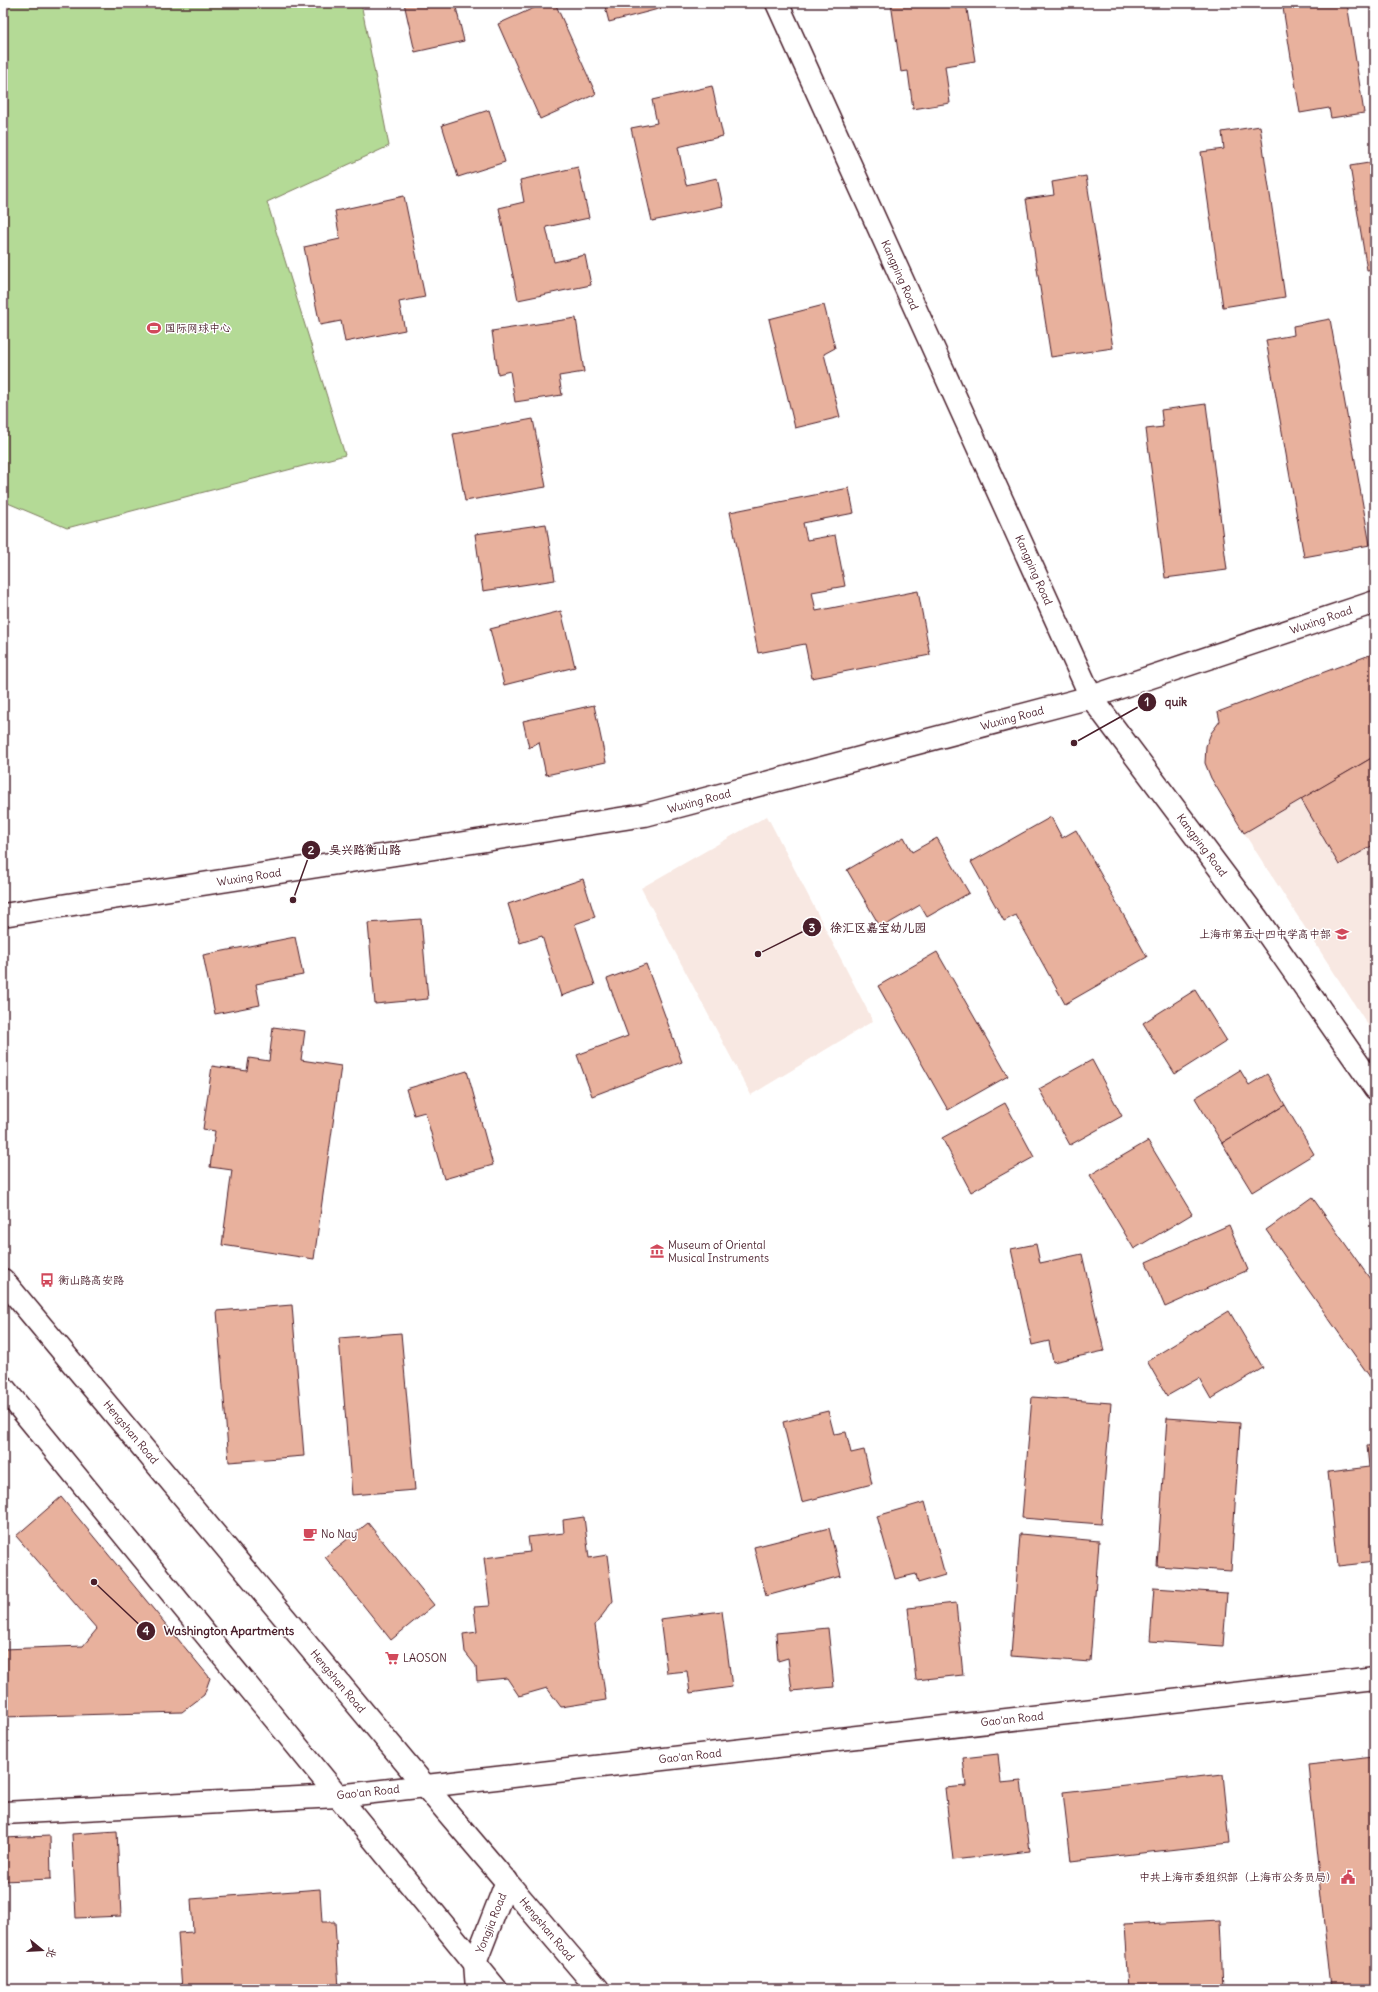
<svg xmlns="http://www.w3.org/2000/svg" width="1378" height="1992" viewBox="0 0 1378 1992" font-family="Delius,'LXGW WenKai TC',sans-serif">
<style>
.built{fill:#f8e8e2}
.green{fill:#b4da96;stroke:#7f7c60}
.building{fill:#e8b19d;stroke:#4a1f2b}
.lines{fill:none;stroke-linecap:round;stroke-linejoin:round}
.minor-casing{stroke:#4a1f2b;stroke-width:25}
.secondary-casing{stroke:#4a1f2b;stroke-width:25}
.minor{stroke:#fff;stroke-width:22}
.secondary{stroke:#fff;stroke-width:22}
.labels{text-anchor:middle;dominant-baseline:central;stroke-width:3;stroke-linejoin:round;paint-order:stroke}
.street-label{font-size:11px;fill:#4a1f2b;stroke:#fff}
.poi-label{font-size:11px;fill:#4a1f2b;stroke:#fff;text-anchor:start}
.leader{fill:none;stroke:#4a1f2b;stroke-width:1.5}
.callout-dot{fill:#4a1f2b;stroke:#fff;stroke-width:1.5}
.mark-label{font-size:12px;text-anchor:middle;font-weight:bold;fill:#fff}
.callout-label{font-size:12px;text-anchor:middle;font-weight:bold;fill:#4a1f2b;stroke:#fff;stroke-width:3;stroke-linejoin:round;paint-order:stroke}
</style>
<rect width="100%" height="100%" fill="#fff"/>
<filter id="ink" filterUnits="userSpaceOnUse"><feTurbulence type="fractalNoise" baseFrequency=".025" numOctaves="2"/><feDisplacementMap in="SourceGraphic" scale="8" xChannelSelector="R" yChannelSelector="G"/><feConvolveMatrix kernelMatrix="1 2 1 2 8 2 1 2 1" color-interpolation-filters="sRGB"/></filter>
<g filter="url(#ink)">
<!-- built -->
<g class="built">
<path d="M 1375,756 L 1375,1036 L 1244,833 Z"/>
<path d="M 767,816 L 873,1021 L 751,1095 L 641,888 Z"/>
</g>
<!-- green -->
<path class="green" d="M 3,3 L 361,3 L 389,146 L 267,202 L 345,455 L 67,528 L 3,501 Z"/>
<!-- building -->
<g class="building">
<path d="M 404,3 L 455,3 L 464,41 L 415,52 Z"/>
<path d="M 545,3 L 555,3 L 596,94 L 540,119 L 498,24 Z"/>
<path d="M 604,3 L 665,3 L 666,7 L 609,22 Z"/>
<path d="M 891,3 L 966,3 L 975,61 L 945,66 L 950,103 L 913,109 L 908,71 L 901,72 Z"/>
<path d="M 1314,3 L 1347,3 L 1364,113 L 1331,118 L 1329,108 L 1300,113 L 1283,8 Z"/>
<path d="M 712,86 L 723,136 L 678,147 L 686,185 L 717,178 L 723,206 L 652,221 L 631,128 L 657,123 L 652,100 Z"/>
<path d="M 489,110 L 505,162 L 458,177 L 442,125 Z"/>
<path d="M 1260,126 L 1285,297 L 1223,307 L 1201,152 L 1224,149 L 1222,132 Z"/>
<path d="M 1375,162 L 1375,269 L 1367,270 L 1350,166 Z"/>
<path d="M 578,167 L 589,218 L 546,227 L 554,262 L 585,255 L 591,285 L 518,300 L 499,208 L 524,202 L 520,180 Z"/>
<path d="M 1086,176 L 1113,348 L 1051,357 L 1026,199 L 1054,195 L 1052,182 Z"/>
<path d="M 404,196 L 425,297 L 399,302 L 405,330 L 345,342 L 341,321 L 320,325 L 304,247 L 340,239 L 335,211 Z"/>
<path d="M 824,305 L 835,348 L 824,354 L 840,417 L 795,428 L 769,319 Z"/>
<path d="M 576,318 L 584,372 L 559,376 L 562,395 L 515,402 L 510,371 L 498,374 L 492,331 Z"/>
<path d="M 1330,319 L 1370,545 L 1304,557 L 1266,340 L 1294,335 L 1293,326 Z"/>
<path d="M 1206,404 L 1227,570 L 1165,578 L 1146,429 L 1163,427 L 1161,410 Z"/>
<path d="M 533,419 L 546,487 L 465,501 L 453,434 Z"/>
<path d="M 849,488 L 854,513 L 803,523 L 807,540 L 835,535 L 845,586 L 812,592 L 816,611 L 918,591 L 930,655 L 812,678 L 805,644 L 758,653 L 730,512 Z"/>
<path d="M 546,524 L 555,580 L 483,591 L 475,534 Z"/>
<path d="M 561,611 L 575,667 L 504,685 L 490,629 Z"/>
<path d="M 1375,653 L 1375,756 L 1244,833 L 1211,778 L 1205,763 L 1206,746 L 1211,733 L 1220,721 L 1218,712 Z"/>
<path d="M 594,705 L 606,762 L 546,775 L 539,742 L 529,748 L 523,721 Z"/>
<path d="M 1375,756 L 1375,844 L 1339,865 L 1301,799 Z"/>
<path d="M 1051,817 L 1062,838 L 1076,830 L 1147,957 L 1065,1004 L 1016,915 L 1004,921 L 971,862 Z"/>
<path d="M 904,837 L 912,852 L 937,838 L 969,893 L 927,917 L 920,905 L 881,928 L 847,870 Z"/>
<path d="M 583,879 L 595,917 L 575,924 L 595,985 L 561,996 L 542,936 L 520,943 L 508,904 Z"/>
<path d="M 421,919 L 428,999 L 375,1004 L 368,923 Z"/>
<path d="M 295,937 L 303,975 L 256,984 L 260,1005 L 215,1014 L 203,955 Z"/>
<path d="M 937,952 L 1008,1076 L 948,1110 L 878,986 Z"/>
<path d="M 646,964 L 682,1062 L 592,1096 L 577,1055 L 628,1036 L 607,979 Z"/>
<path d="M 1195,990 L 1227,1041 L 1175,1074 L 1143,1023 Z"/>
<path d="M 273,1027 L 305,1031 L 301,1060 L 341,1066 L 314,1259 L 222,1245 L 232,1170 L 210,1167 L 215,1131 L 203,1129 L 212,1066 L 247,1071 L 249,1058 L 269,1061 Z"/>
<path d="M 1092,1060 L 1122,1116 L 1070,1145 L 1039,1089 Z"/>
<path d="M 1240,1070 L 1249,1085 L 1267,1074 L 1285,1105 L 1222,1143 L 1195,1098 Z"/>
<path d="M 467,1071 L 493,1165 L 444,1179 L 425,1112 L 414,1115 L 406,1089 Z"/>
<path d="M 1005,1103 L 1034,1157 L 971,1192 L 942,1138 Z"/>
<path d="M 1285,1105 L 1314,1154 L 1252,1192 L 1222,1143 Z"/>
<path d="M 1148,1141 L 1192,1214 L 1134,1249 L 1090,1175 Z"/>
<path d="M 1312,1197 L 1375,1286 L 1375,1384 L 1266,1230 Z"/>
<path d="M 1229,1225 L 1248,1270 L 1165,1307 L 1146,1262 Z"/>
<path d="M 1036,1244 L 1040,1263 L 1082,1254 L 1104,1351 L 1053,1362 L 1049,1341 L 1032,1345 L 1011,1249 Z"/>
<path d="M 292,1305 L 304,1456 L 229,1462 L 217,1311 Z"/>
<path d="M 1229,1311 L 1263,1368 L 1211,1399 L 1199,1378 L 1167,1396 L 1147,1361 Z"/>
<path d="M 401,1333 L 415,1490 L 352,1495 L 339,1338 Z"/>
<path d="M 1032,1397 L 1111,1403 L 1101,1524 L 1022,1518 Z"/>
<path d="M 828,1411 L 834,1434 L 846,1432 L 851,1453 L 864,1450 L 872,1484 L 802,1502 L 783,1422 Z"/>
<path d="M 1167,1418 L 1240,1423 L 1231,1571 L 1157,1566 Z"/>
<path d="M 1375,1445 L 1375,1562 L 1338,1566 L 1328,1472 L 1369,1467 L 1367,1446 Z"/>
<path d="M 61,1497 L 210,1678 L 204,1695 L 182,1712 L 3,1717 L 3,1649 L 83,1646 L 97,1629 L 16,1536 Z"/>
<path d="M 925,1502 L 945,1575 L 918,1583 L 916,1574 L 895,1579 L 877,1516 Z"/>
<path d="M 584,1517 L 589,1558 L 607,1555 L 613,1601 L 595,1625 L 606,1700 L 561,1707 L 547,1688 L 519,1696 L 507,1678 L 477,1681 L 476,1666 L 465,1652 L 463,1634 L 477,1632 L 474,1607 L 490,1606 L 484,1558 L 530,1552 L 528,1537 L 564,1533 L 563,1520 Z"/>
<path d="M 368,1523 L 434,1605 L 391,1640 L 325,1557 Z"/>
<path d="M 829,1528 L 841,1576 L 766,1596 L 754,1547 Z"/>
<path d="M 1020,1534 L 1099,1541 L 1090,1662 L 1011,1656 Z"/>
<path d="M 1154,1588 L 1227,1593 L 1223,1646 L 1150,1641 Z"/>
<path d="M 956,1603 L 963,1675 L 916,1680 L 908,1608 Z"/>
<path d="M 722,1611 L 732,1687 L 690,1693 L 687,1671 L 667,1673 L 660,1619 Z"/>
<path d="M 828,1628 L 834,1687 L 792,1691 L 788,1658 L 778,1661 L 776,1633 Z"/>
<path d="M 998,1754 L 1001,1783 L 1021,1781 L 1030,1851 L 953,1860 L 945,1788 L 966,1786 L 963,1758 Z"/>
<path d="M 1375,1757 L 1375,1989 L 1332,1989 L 1308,1764 Z"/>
<path d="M 1223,1774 L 1230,1843 L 1071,1861 L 1063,1792 Z"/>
<path d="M 117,1831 L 121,1916 L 76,1918 L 72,1834 Z"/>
<path d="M 50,1836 L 51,1879 L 3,1881 L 3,1838 Z"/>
<path d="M 320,1889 L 322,1922 L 335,1922 L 339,1989 L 182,1989 L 178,1933 L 193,1932 L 191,1899 Z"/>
<path d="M 1221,1920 L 1224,1989 L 1128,1989 L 1124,1925 Z"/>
</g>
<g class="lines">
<defs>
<g id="minor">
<path d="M 777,3 L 1091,697 L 1256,917 L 1375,1088"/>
<path d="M 3,915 L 645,815 L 1091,697 L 1375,602"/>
<path d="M 3,1813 L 338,1796 L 1375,1678"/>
<path d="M 477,1989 L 475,1963 L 507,1881"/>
</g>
<g id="secondary">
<path d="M 3,1280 L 425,1786 L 598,1989"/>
<path d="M 3,1387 L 496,1989"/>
</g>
</defs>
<!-- minor casing -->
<use href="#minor" class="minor-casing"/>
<!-- secondary casing -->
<use href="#secondary" class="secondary-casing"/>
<!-- minor -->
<use href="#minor" class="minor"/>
<!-- secondary -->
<use href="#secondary" class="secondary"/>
</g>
</g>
<!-- icons -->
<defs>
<symbol id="stadium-bare" viewBox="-9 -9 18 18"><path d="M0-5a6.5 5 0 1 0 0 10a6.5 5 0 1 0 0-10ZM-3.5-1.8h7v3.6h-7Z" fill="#d1495b" stroke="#fff" stroke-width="2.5" paint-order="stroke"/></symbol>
<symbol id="school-bare" viewBox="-9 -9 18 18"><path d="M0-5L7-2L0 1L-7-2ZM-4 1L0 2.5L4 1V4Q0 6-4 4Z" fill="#d1495b" stroke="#fff" stroke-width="2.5" paint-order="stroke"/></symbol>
<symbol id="museum-bare" viewBox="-9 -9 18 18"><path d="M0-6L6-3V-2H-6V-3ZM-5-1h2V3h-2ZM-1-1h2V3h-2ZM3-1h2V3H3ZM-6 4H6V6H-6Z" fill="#d1495b" stroke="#fff" stroke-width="2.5" paint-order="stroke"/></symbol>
<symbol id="bus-bare" viewBox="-9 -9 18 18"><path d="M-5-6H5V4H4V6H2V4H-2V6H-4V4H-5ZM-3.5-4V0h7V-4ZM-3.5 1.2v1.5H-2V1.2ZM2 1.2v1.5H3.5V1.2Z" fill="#d1495b" stroke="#fff" stroke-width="2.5" paint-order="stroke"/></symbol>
<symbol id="cafe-bare" viewBox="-9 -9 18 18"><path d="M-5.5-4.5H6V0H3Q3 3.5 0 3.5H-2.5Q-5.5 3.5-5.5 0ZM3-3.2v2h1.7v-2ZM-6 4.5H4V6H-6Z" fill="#d1495b" stroke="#fff" stroke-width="2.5" paint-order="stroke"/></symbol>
<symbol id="supermarket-bare" viewBox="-9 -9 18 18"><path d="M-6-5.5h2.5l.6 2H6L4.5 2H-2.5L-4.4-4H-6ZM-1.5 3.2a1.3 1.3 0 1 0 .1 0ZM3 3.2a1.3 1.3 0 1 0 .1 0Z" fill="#d1495b" stroke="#fff" stroke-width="2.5" paint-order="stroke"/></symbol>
<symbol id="civic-bare" viewBox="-9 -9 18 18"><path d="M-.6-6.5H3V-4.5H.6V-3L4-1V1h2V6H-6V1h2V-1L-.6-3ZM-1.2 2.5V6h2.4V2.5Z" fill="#d1495b" stroke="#fff" stroke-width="2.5" paint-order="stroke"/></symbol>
</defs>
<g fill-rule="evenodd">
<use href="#stadium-bare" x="144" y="318" width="20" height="20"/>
<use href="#school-bare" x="1332" y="924" width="20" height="20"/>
<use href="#museum-bare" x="647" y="1241" width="20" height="20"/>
<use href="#bus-bare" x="37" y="1270" width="20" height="20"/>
<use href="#cafe-bare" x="300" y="1524" width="20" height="20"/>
<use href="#supermarket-bare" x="382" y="1648" width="20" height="20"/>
<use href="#civic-bare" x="1338" y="1867" width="20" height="20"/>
</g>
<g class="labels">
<!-- street labels -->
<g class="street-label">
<text transform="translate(900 275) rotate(66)">Kangping Road</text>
<text transform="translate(1034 570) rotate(66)">Kangping Road</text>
<text transform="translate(1321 620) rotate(-19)">Wuxing Road</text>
<text transform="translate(1012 718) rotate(-15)">Wuxing Road</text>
<text transform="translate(699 801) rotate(-15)">Wuxing Road</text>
<text transform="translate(1202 845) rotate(53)">Kangping Road</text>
<text transform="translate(249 877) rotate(-9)">Wuxing Road</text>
<text transform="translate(131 1432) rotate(50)">Hengshan Road</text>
<text transform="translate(338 1681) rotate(50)">Hengshan Road</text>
<text transform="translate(1012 1719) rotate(-6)">Gao'an Road</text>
<text transform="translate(690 1756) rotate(-6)">Gao'an Road</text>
<text transform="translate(368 1792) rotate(-6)">Gao'an Road</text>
<text transform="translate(491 1923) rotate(-68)">Yongjia Road</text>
<text transform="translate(547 1929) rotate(50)">Hengshan Road</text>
</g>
<!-- poi labels -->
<g class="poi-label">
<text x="165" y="328">国际网球中心</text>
<text x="1331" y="934" text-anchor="end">上海市第五十四中学高中部</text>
<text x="668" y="1245">Museum of Oriental<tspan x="668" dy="13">Musical Instruments</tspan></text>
<text x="58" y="1280">衡山路高安路</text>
<text x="321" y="1534">No Nay</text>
<text x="403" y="1658">LAOSON</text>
<text x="1337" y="1877" text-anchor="end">中共上海市委组织部（上海市公务员局）</text>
</g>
</g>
<!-- callouts -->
<path class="leader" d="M1074 743L1147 702M293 900L311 850M758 954L812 927M94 1582L146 1631"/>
<g class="callout-dot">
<circle cx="1074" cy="743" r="4"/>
<circle cx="293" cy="900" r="4"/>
<circle cx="758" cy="954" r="4"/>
<circle cx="94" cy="1582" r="4"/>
<circle cx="1147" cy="702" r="10"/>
<circle cx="311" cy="850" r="10"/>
<circle cx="812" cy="927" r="10"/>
<circle cx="146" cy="1631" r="10"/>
</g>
<g class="mark-label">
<text x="1147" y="706">1</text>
<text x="311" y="854">2</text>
<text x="812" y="932">3</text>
<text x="146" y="1635">4</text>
</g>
<g class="callout-label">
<text x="1176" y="706">quik</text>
<text x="365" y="854">吴兴路衡山路</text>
<text x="878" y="932">徐汇区嘉宝幼儿园</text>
<text x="229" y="1635">Washington Apartments</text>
</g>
<!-- margin -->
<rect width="1378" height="1992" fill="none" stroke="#fff" stroke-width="16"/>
<rect x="8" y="8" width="1362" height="1976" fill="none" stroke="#4a1f2b" stroke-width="1.5" filter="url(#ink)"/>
<!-- north arrow -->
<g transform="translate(42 1950) rotate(108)" stroke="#ffffff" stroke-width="3" paint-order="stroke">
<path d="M0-3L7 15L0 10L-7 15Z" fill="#4a1f2b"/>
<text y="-6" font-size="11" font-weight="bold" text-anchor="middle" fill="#4a1f2b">北</text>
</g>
</svg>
